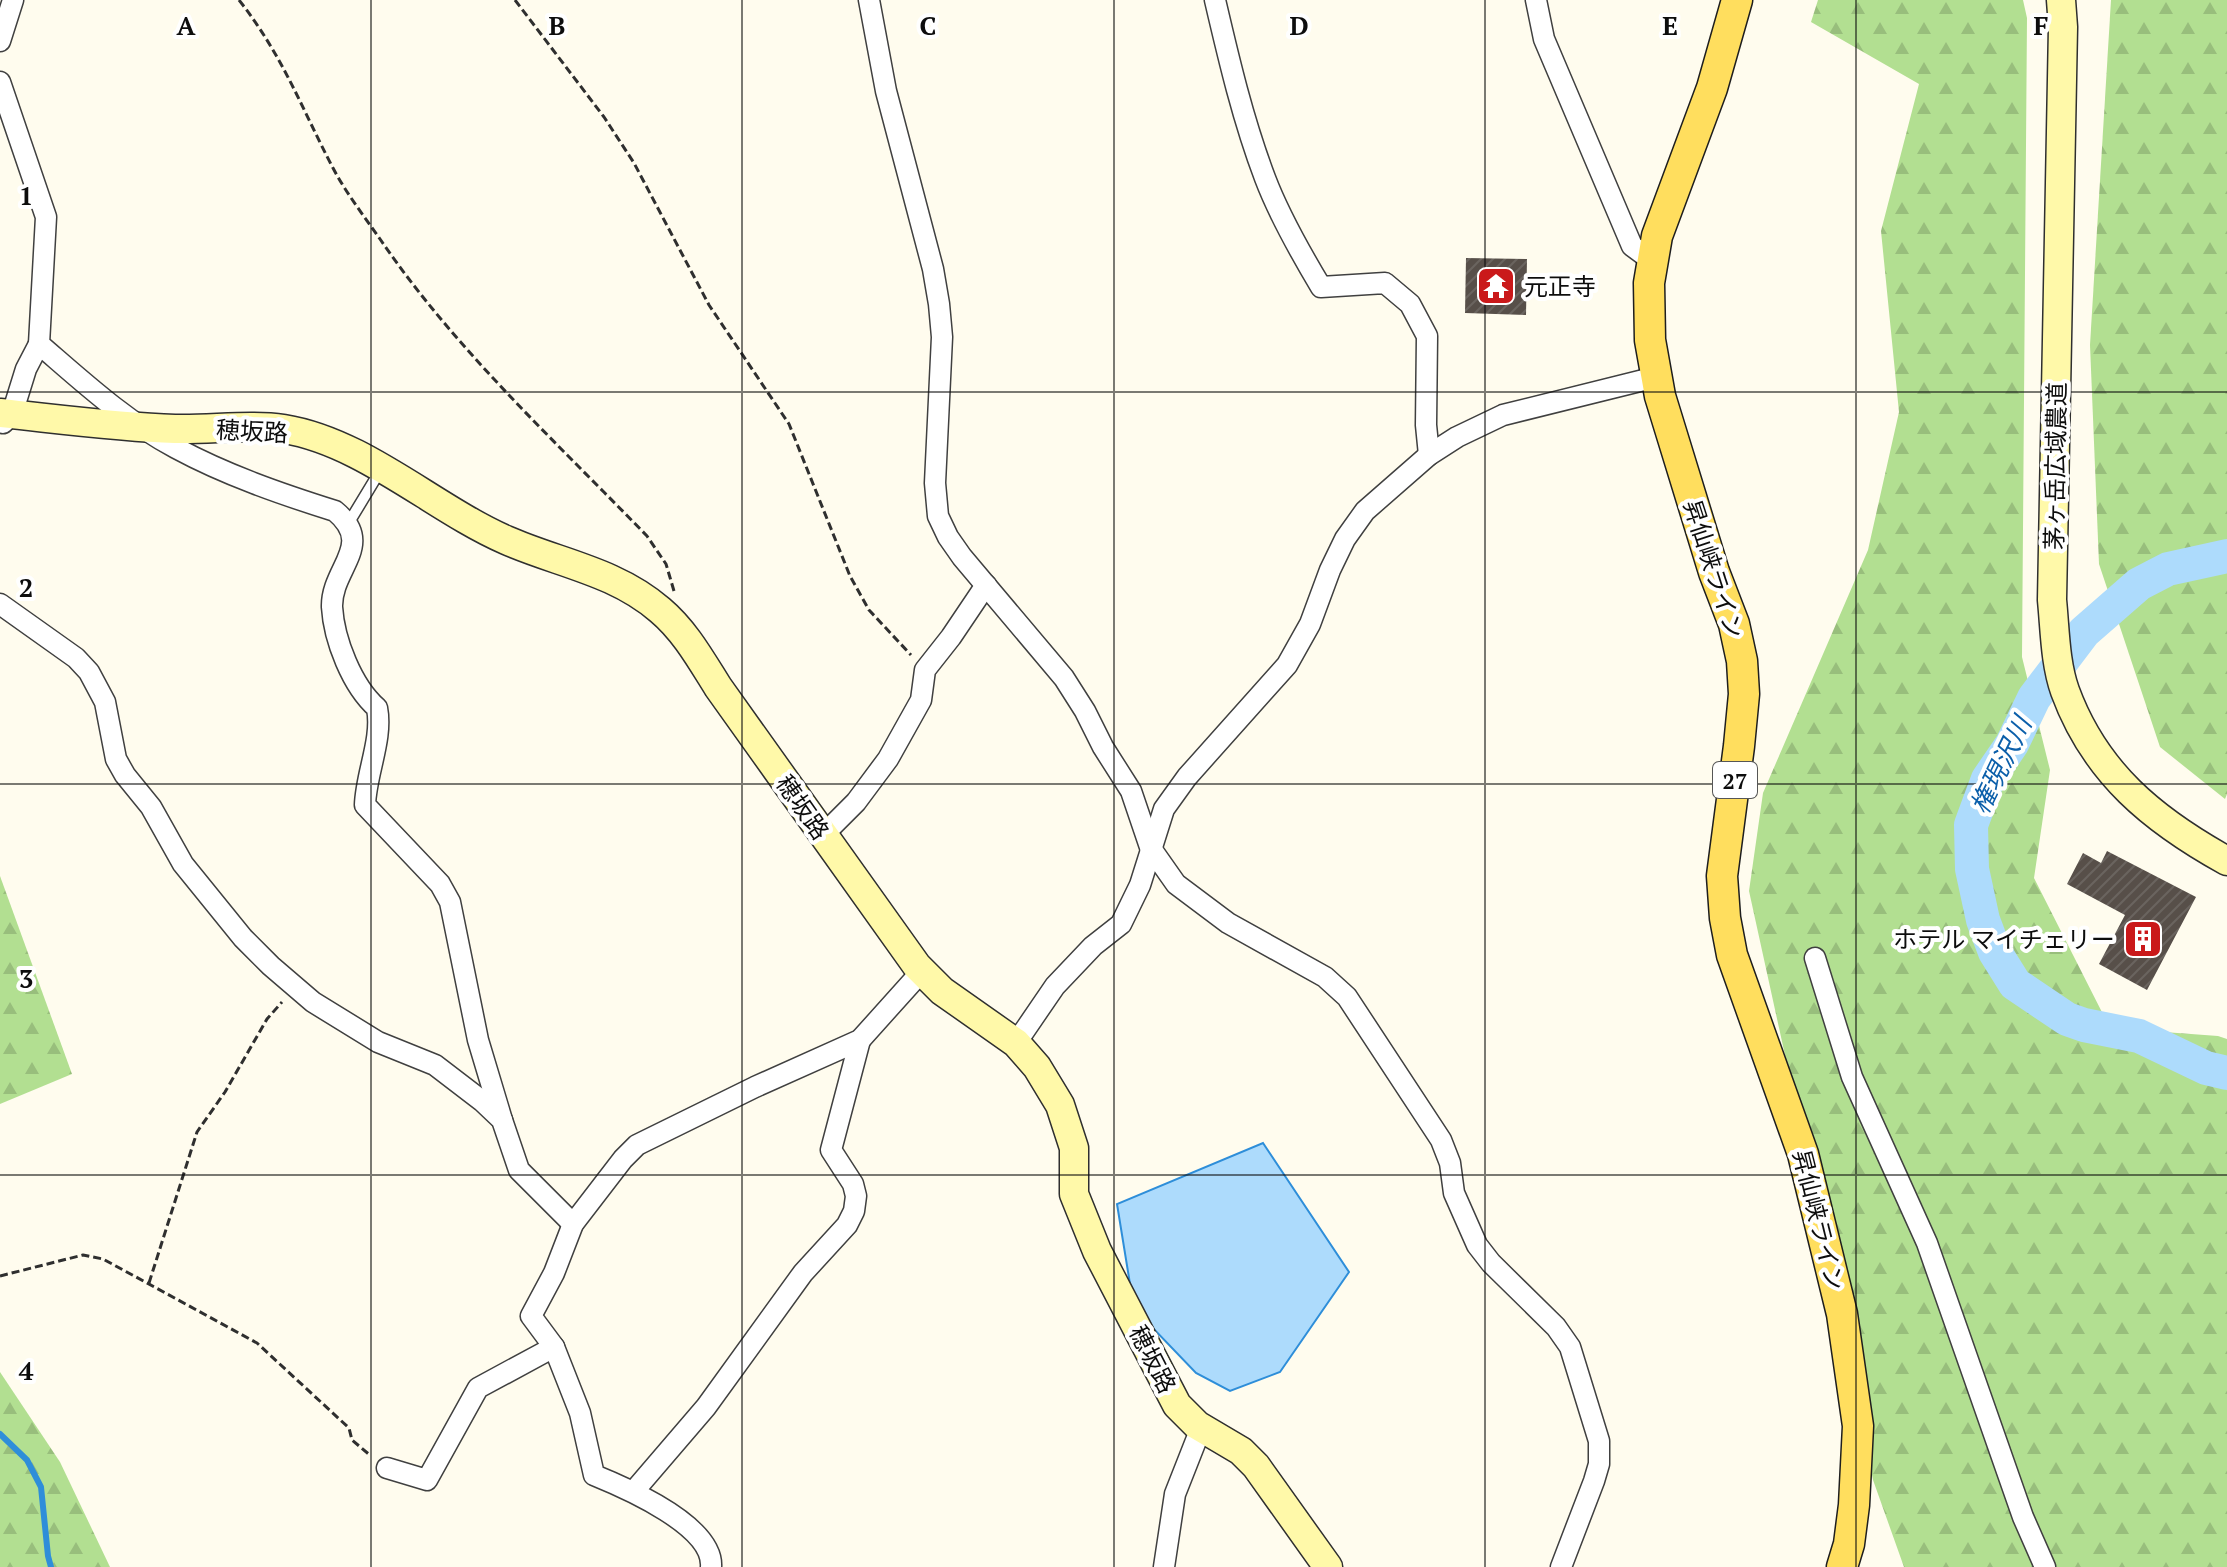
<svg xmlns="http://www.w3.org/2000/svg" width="2227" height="1567" viewBox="0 0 2227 1567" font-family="'PT Serif','Noto Sans JP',serif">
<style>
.forest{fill:url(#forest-firs)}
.water{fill:#addbfc;stroke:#2e8ed9;stroke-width:2}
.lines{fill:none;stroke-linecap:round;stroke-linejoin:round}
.stream{stroke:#2e8ed9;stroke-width:6}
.river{stroke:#addbfc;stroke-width:34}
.building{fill:url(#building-hatch)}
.service-casing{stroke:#404040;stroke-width:13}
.minor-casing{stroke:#404040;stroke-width:23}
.secondary-casing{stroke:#2f2f2f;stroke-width:31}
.primary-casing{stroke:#1e1e1e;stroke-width:33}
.path{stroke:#2f2f2f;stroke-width:3;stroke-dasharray:8 4;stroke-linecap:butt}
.service{stroke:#fff;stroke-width:10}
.minor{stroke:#fff;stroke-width:20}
.secondary{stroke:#fff9a9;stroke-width:28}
.primary{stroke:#ffde5e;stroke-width:30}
.grid{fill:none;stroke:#0d0d0d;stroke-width:2;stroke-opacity:0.55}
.labels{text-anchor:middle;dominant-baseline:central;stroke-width:8;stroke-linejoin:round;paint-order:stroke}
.shield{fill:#fff;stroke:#565656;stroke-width:2}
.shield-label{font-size:22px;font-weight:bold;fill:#0d0d0d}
.poi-label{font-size:24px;fill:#0d0d0d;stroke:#fff;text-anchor:start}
.street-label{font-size:24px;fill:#0d0d0d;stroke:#fff}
.water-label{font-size:26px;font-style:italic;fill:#0b5faa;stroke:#fff}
.grid-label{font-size:26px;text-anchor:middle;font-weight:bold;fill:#0d0d0d;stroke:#fff;stroke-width:8;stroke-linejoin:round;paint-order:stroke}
</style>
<defs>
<pattern id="forest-firs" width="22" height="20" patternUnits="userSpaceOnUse" patternTransform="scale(2)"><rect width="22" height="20" fill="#b2df91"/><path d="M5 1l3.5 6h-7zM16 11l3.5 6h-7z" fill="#98be7c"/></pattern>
<pattern id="building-hatch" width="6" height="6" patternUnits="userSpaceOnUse" patternTransform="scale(2)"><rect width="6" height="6" fill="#574f49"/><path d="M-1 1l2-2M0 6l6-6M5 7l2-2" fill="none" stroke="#6a645f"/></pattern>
</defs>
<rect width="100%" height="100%" fill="#fffcee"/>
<!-- forest -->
<g class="forest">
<path d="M 1818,0 L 2023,0 L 2027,18 L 2022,657 L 2050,770 L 2034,878 L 2110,1028 L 2218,1036 L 2227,1039 L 2227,1567 L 1904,1567 L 1873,1480 L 1829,1256 L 1749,891 L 1763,793 L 1868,550 L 1899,412 L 1881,231 L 1919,84 L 1811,22 Z"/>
<path d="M 2111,0 L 2227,0 L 2227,794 L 2225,799 L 2160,747 L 2099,564 L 2090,345 Z"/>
<path d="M 0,876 L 72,1074 L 0,1104 Z"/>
<path d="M 0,1372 L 60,1462 L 110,1567 L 0,1567 Z"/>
</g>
<!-- water -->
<path class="water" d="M 1263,1143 L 1349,1272 L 1280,1372 L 1230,1391 L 1196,1373 L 1147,1322 L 1130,1284 L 1117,1204 Z"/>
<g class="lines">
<!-- stream -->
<path class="stream" d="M 0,1434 L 27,1460 L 41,1487 L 48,1556 L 51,1567"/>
<!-- river -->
<path class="river" d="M 2227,556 L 2168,569 L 2139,584 L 2084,632 L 2034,698 L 2012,744 L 1988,779 L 1971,825 L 1972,869 L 1983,920 L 1995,952 L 2015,984 L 2067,1019 L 2084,1025 L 2139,1036 L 2206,1068 L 2227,1073"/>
</g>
<!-- building -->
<g class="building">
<path d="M 1466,258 L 1527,259 L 1526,315 L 1465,313 Z"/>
<path d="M 2107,851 L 2196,897 L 2147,990 L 2099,964 L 2125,915 L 2067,884 L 2083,853 L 2101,863 Z"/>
</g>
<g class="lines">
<defs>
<path id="service" d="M 348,524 L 380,471"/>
<g id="minor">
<path d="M 869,0 L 886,91 L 933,269 L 939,304 L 942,337 L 935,483 L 938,516 L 948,537 L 962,557 L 1064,678 L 1085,711 L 1103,747 L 1131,791 L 1150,847 L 1176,884 L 1228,923 L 1325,977 L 1347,997 L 1441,1140 L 1450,1163 L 1454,1193 L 1477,1245 L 1491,1263 L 1556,1327 L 1570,1347 L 1599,1441 L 1599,1464 L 1594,1481 L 1561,1567"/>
<path d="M 1215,0 C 1229,60 1243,120 1265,178 C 1279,215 1300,252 1321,287 L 1385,283 L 1410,304 L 1427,336 L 1426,425 L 1429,455"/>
<path d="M 1536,0 L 1544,39 L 1632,246 L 1651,260"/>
<path d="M 0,41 L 13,0"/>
<path d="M 0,82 L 46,217 L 39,344 C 82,381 125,421 176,448 C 226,475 281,494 335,511 C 376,545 331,568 332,607 C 334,640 352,686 377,708 C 383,739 366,773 365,805 L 440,884 L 450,902 L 478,1040 L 502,1120"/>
<path d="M 3,423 L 12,414 L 26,369 L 39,344"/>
<path d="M 0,604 L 76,658 L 89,672 L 105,702 L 116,759 L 125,775 L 151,807 L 183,864 L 243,938 L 271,966 L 313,1002 L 378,1042 L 435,1065 L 482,1101 L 502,1120 L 519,1170 L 573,1224"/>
<path d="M 823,835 L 856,802 L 888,759 L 921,700 L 925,670 L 951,637 L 986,585"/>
<path d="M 1815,958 L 1852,1077 L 1927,1243 L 2023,1517 L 2045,1567"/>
<path d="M 1016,1043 L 1055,986 L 1093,946 L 1121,924 L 1140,885 L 1164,809 L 1187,777 L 1287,665 L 1310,624 L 1330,570 L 1345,539 L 1365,511 L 1429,455 L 1457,437 L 1503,415 L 1656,377"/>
<path d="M 387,1468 L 427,1480 L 478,1388 L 554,1347"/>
<path d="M 634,1491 L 706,1407 L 803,1273 L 847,1225 L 854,1211 L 856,1196 L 853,1184 L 831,1150 L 860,1040"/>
<path d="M 711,1567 C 714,1526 626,1488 594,1475 L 580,1413 L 554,1347 L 531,1316 L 554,1273 L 573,1224 L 623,1159 L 637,1145 L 755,1087 L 860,1040 L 922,971"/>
<path d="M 1164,1567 L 1175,1494 L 1201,1428"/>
</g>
<g id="secondary">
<path d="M 2061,0 L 2063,27 L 2052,600 C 2055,630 2055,663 2065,691 C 2095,773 2153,820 2227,861"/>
<path d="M 0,413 C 58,419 117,427 175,429 C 211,430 249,424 284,429 C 364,442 433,508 506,540 C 558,563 615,571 660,610 C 685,631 701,660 718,687 L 917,966 L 942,991 L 1016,1043 L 1037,1067 L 1060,1105 L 1074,1148 L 1074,1194 L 1097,1251 L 1177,1405 L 1197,1425 L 1241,1451 L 1256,1466 L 1328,1567"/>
</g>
<path id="primary" d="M 1737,0 L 1712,88 L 1657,236 L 1649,283 L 1650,340 L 1660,396 L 1714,572 L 1734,624 L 1742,661 L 1744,694 L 1739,746 L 1722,876 L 1725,918 L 1732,955 L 1803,1154 L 1842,1314 L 1858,1426 L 1854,1505 L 1849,1544 L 1842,1567"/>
</defs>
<!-- service casing -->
<use href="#service" class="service-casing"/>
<!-- minor casing -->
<use href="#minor" class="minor-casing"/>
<!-- secondary casing -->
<use href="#secondary" class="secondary-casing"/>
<!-- primary casing -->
<use href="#primary" class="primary-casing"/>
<!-- path -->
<g class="path">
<path d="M 239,0 C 283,56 301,107 333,168 C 346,193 364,216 380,239 C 455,349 554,440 647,536 L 666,564 L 674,591"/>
<path d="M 515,0 L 604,117 L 634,163 L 709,305 L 789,424 L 850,576 L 869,610 L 911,655"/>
<path d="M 0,1276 L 83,1255 L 103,1259 L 257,1343 L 349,1428 L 352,1440 L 371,1456"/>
<path d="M 149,1283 L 197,1132 L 225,1092 L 267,1019 L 282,1002"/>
</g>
<!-- service -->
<use href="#service" class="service"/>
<!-- minor -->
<use href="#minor" class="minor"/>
<!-- secondary -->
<use href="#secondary" class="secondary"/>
<!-- primary -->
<use href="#primary" class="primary"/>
</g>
<!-- grid -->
<path class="grid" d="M 371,0 L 371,1567M 742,0 L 742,1567M 1114,0 L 1114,1567M 1485,0 L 1485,1567M 1856,0 L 1856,1567M 0,392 L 2227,392M 0,784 L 2227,784M 0,1175 L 2227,1175"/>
<!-- icons -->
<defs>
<symbol id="temple-square" viewBox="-11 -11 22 22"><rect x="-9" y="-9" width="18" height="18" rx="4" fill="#ca191a" stroke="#fff"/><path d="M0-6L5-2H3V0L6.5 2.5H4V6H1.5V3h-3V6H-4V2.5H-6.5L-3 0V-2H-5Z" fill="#fff"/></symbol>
<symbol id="building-square" viewBox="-11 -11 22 22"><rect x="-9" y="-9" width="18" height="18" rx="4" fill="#ca191a" stroke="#fff"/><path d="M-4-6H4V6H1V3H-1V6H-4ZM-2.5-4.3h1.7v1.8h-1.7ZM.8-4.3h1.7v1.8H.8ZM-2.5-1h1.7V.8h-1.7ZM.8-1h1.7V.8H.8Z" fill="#fff"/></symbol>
</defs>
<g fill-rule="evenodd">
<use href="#temple-square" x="1474" y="264" width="44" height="44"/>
<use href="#building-square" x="2121" y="917" width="44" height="44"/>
</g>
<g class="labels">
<!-- shield labels -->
<rect class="shield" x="1713" y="762" width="44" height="36" rx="6"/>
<g class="shield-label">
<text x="1735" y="780">27</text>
</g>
<!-- poi labels -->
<g class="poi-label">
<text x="1524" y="286">元正寺</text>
<text x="2115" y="939" text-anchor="end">ホテル マイチェリー</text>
</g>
<!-- street labels -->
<g class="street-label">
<text transform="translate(252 431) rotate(3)">穂坂路</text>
<text transform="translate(2055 466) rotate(-89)">茅ヶ岳広域農道</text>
<text transform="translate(1714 569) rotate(72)">昇仙峡ライン</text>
<text transform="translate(803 807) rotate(55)">穂坂路</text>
<text transform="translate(1819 1220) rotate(76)">昇仙峡ライン</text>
<text transform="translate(1153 1359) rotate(63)">穂坂路</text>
</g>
<!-- water labels -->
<g class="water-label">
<text transform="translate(2000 765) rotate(-64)">権現沢川</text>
</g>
</g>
<g class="grid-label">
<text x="186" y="35">A</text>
<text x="557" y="35">B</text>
<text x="928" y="35">C</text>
<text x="1299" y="35">D</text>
<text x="1670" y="35">E</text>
<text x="2041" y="35">F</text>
<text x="26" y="205">1</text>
<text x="26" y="597">2</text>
<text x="26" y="988">3</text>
<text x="26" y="1380">4</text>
</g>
</svg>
